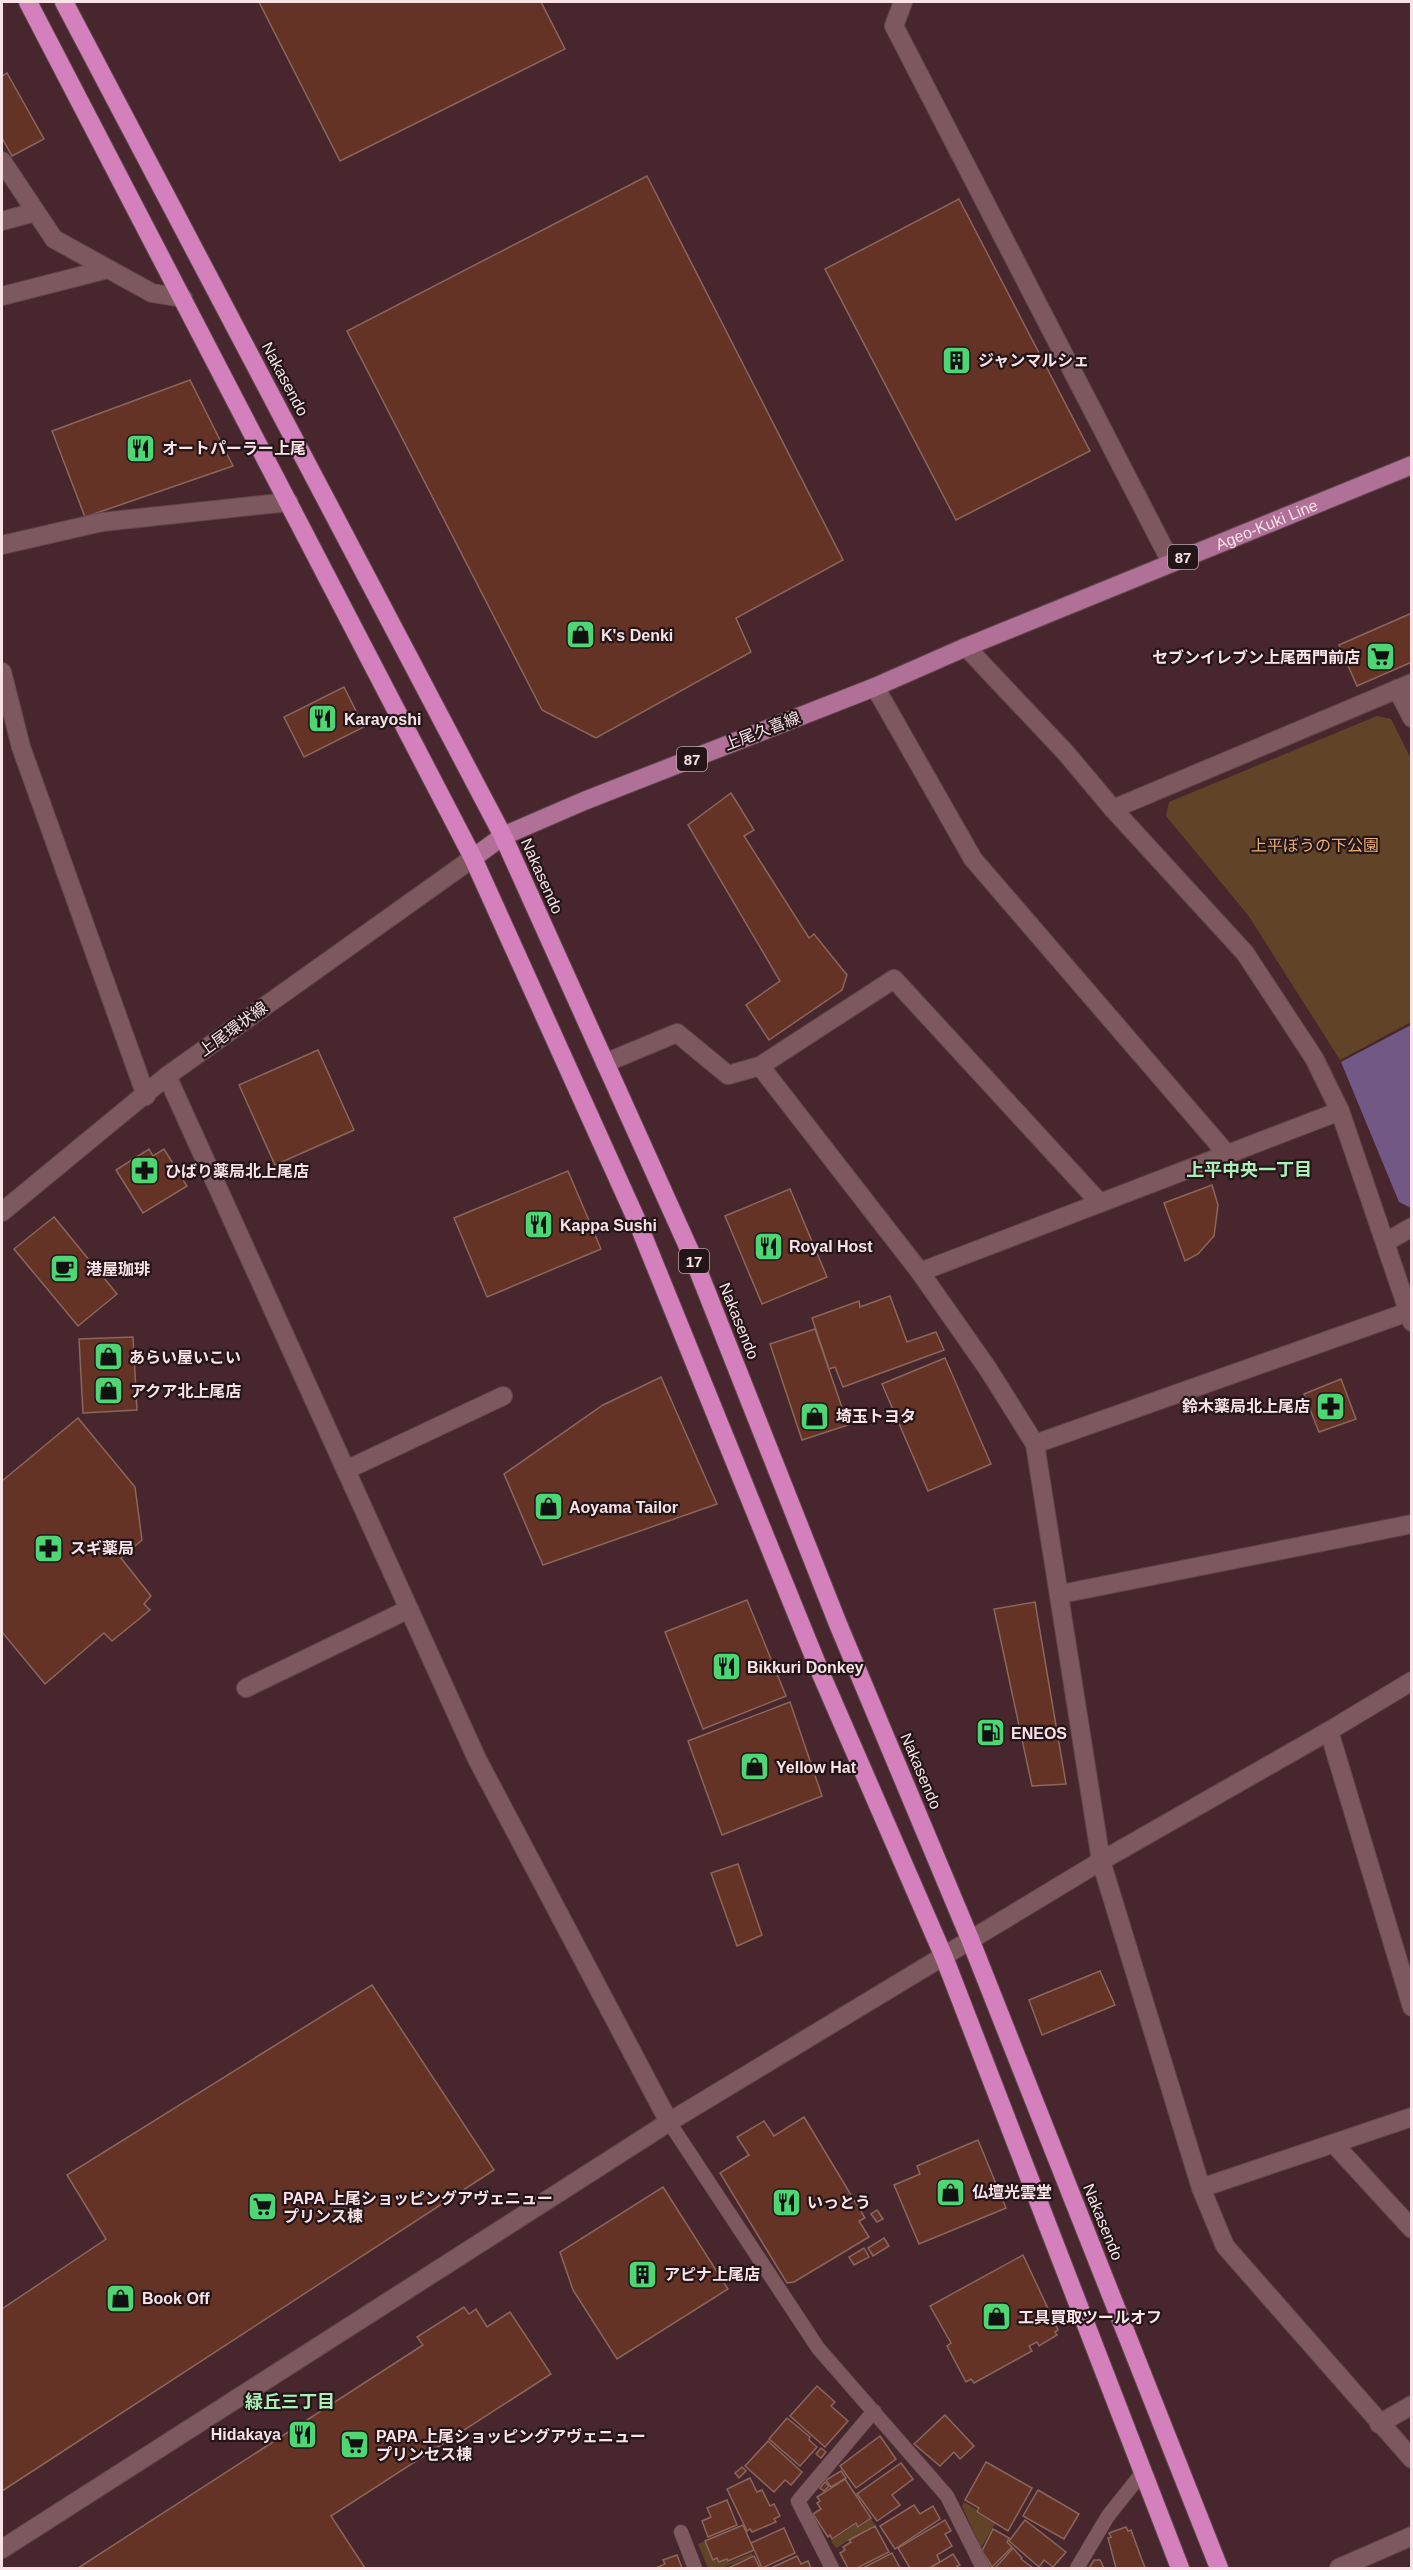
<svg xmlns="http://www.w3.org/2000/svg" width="1413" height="2570" viewBox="0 0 1413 2570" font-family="Helvetica,'Noto Sans JP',sans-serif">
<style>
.green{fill:#614428}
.water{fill:#725885}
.building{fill:#653326;stroke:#8a665d;stroke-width:1.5}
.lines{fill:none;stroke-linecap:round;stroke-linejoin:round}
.lane-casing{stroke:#61464c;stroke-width:15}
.street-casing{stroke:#61464c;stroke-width:20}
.secondary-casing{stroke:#61464c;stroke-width:20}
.primary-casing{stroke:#61464c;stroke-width:20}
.highway-casing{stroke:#61464c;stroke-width:20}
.lane{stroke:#7d595f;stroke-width:14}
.street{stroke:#7d595f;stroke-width:18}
.secondary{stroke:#7d595f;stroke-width:18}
.primary{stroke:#b17097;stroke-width:18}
.highway{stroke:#d480bc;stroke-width:18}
.labels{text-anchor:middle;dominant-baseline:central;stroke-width:4.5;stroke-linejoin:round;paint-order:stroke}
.shield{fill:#231518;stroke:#b9a5a9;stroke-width:1.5}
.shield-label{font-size:15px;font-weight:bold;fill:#f9e3e7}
.poi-label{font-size:16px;font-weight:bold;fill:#f9e3e7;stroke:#231518;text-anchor:start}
.street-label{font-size:16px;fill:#f9e3e7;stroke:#231518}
.park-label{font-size:16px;fill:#eeaf74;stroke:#231518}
.neighbourhood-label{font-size:18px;font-weight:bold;fill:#acefb8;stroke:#231518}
</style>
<rect width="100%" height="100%" fill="#47272d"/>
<!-- green -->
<g class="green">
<path d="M 1377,716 L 1391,719 L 1411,759 L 1411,1022 L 1340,1060 L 1248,915 L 1166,816 L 1169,802 Z"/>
<path d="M 964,2502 L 977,2510 L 976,2513 L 995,2524 L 981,2548 L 962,2506 Z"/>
<path d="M 871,2519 L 875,2525 L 836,2548 L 831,2541 L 856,2524 L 859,2528 Z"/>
<path d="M 705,2541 L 713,2560 L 717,2559 L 719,2563 L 727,2560 L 728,2563 L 752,2553 L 753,2556 L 721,2568 L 708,2568 L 698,2544 Z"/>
</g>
<!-- water -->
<path class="water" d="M 1411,1025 L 1411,1208 L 1399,1202 L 1341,1062 Z"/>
<!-- building -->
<g class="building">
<path d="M 259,2 L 541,2 L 565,49 L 340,161 Z"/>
<path d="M 7,73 L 44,139 L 12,156 L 2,138 L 2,76 Z"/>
<path d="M 647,176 L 843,560 L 736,618 L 751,652 L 596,738 L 542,710 L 347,331 Z"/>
<path d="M 959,199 L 1090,451 L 956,520 L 825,269 Z"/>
<path d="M 190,380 L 233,466 L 85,517 L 52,431 Z"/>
<path d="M 1412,613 L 1412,662 L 1357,686 L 1339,645 Z"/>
<path d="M 344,687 L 364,727 L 304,757 L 284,717 Z"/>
<path d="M 731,793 L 754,830 L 744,836 L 809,938 L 814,934 L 847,975 L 842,990 L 769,1040 L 746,1005 L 780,981 L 688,825 Z"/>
<path d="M 318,1050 L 354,1130 L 275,1165 L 239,1085 Z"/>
<path d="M 149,1149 L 153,1156 L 164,1149 L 187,1186 L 143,1213 L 116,1170 Z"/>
<path d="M 568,1171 L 601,1249 L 487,1297 L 454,1218 Z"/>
<path d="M 1212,1185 L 1218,1205 L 1214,1236 L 1198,1254 L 1185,1261 L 1164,1203 Z"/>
<path d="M 790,1189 L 827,1277 L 762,1304 L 725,1216 Z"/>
<path d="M 54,1217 L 117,1294 L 78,1326 L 14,1249 Z"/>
<path d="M 890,1296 L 907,1342 L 936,1332 L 944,1350 L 843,1387 L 835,1367 L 829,1369 L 812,1318 L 859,1301 L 860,1307 Z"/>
<path d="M 815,1329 L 848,1425 L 802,1440 L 770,1344 Z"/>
<path d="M 133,1337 L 137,1410 L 83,1413 L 79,1339 Z"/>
<path d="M 945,1358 L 991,1464 L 928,1491 L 882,1384 Z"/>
<path d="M 661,1377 L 717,1504 L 543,1565 L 504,1474 L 603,1405 Z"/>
<path d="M 1341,1379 L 1356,1419 L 1319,1432 L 1304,1394 Z"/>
<path d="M 78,1418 L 135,1487 L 142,1540 L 121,1558 L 151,1596 L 144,1604 L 150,1610 L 112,1641 L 104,1633 L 45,1684 L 2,1632 L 2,1481 Z"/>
<path d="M 747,1600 L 786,1696 L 703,1729 L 665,1632 Z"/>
<path d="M 1035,1602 L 1066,1784 L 1032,1786 L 994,1609 Z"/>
<path d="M 790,1702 L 822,1796 L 722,1835 L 688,1741 Z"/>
<path d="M 738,1864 L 762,1935 L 737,1946 L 711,1873 Z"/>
<path d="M 1100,1971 L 1115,2005 L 1042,2035 L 1029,2000 Z"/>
<path d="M 372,1985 L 494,2170 L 2,2491 L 2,2309 L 106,2239 L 67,2175 Z"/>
<path d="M 804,2117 L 865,2218 L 859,2221 L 869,2237 L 794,2282 L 787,2283 L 720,2173 L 749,2155 L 737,2137 L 764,2121 L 774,2136 Z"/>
<path d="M 978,2140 L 1006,2208 L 919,2244 L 894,2185 L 920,2174 L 917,2166 Z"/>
<path d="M 663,2187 L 728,2289 L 617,2359 L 573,2290 L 560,2252 Z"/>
<path d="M 877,2210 L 883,2219 L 877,2222 L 871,2214 Z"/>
<path d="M 884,2238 L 889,2246 L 873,2256 L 868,2248 Z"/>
<path d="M 864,2248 L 869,2257 L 854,2265 L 849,2257 Z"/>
<path d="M 1023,2255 L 1058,2330 L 1055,2332 L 1057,2335 L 1039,2346 L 1037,2342 L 1029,2346 L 1032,2351 L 974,2383 L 971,2379 L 966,2382 L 947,2346 L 951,2343 L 930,2306 Z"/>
<path d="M 464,2307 L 469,2314 L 476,2309 L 487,2327 L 510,2312 L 551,2374 L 331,2516 L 365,2568 L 78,2568 L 423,2345 L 417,2337 Z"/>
<path d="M 817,2386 L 835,2402 L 831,2406 L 848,2421 L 825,2447 L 790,2416 Z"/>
<path d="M 945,2415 L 974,2446 L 960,2459 L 954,2452 L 940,2466 L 914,2444 Z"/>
<path d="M 787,2418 L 810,2437 L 809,2440 L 817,2447 L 800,2466 L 769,2439 Z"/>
<path d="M 880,2436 L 896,2459 L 856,2488 L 840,2466 Z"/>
<path d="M 768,2441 L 802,2472 L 791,2485 L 785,2480 L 774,2492 L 745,2466 Z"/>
<path d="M 821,2448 L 826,2452 L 821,2458 L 816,2454 Z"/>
<path d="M 986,2462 L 1032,2488 L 1008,2531 L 977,2512 L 979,2508 L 965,2500 Z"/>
<path d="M 901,2463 L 913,2479 L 892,2495 L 900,2505 L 877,2521 L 857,2494 Z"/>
<path d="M 742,2467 L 746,2471 L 739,2478 L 735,2473 Z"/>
<path d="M 841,2471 L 846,2478 L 831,2487 L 826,2480 Z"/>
<path d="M 750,2478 L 757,2492 L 762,2490 L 770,2506 L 774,2504 L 780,2516 L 774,2519 L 776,2522 L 752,2532 L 750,2529 L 747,2531 L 727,2489 Z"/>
<path d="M 845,2479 L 871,2518 L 858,2527 L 856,2523 L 832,2539 L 830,2535 L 828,2537 L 813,2514 L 821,2509 L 817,2503 L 820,2501 L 817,2497 Z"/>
<path d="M 825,2482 L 829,2486 L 824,2491 L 820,2488 Z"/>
<path d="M 1038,2490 L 1079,2514 L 1064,2539 L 1023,2516 Z"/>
<path d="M 727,2500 L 737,2525 L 708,2537 L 702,2521 L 711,2517 L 707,2508 Z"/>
<path d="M 914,2505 L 920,2514 L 933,2506 L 940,2519 L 895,2549 L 880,2526 Z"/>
<path d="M 945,2520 L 951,2531 L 945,2534 L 952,2546 L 937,2555 L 940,2562 L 929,2568 L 910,2568 L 898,2548 Z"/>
<path d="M 1025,2520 L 1066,2552 L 1053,2567 L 1044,2560 L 1039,2567 L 1009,2541 Z"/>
<path d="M 743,2525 L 754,2550 L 728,2561 L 727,2559 L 719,2562 L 717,2558 L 713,2560 L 705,2541 Z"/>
<path d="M 875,2526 L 889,2552 L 857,2568 L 848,2568 L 840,2553 L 845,2550 L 843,2547 L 851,2542 L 849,2540 Z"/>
<path d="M 1126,2527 L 1128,2531 L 1131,2530 L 1145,2568 L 1116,2568 L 1108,2538 L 1111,2537 L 1109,2533 Z"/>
<path d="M 784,2528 L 795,2553 L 762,2568 L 751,2543 Z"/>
<path d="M 993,2529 L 1009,2538 L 1007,2542 L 1012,2547 L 992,2567 L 982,2551 Z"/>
<path d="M 1013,2548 L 1022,2558 L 1021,2559 L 1033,2568 L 995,2568 Z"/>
<path d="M 892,2553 L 900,2568 L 863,2568 Z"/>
<path d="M 953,2554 L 960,2565 L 957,2566 L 959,2568 L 930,2568 Z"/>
<path d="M 677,2555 L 682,2568 L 656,2568 L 665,2564 L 663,2560 Z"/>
<path d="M 754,2556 L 760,2568 L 728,2568 Z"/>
<path d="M 797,2556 L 801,2564 L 808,2561 L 811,2568 L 771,2568 Z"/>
<path d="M 1094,2560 L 1100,2560 L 1104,2568 L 1089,2568 Z"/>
</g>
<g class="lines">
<defs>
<g id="lane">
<path d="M 669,2122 L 818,2348 L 947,2496 L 983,2568"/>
<path d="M 681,2532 L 695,2568"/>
<path d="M 832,2568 L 798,2501 L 874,2411"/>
<path d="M 1077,2568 L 1108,2516 L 1143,2472"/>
</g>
<g id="street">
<path d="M 903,2 L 894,26 L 1171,562"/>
<path d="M 2,161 L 54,239 L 152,293 L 183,298"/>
<path d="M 2,221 L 35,212"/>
<path d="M 2,296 L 108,269"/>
<path d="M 2,545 L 102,522 L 289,502"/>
<path d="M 2,672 L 21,747 L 146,1096"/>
<path d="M 875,687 L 973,859 L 1227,1154"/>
<path d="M 1397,689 L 1412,718"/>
<path d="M 1113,809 L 1412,683"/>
<path d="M 605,1063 L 677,1033 L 728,1075 L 760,1066 L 894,979 L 1100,1203"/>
<path d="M 760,1066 L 920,1272 L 988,1369 L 1035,1444 L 1101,1861 L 1201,2188 L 1225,2246 L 1412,2459"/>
<path d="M 167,1076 L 477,1759 L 669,2122"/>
<path d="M 1386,1242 L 1412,1227"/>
<path d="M 920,1272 L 1340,1111"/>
<path d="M 1035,1444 L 1408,1312"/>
<path d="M 346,1470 L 503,1396"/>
<path d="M 1061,1594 L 1412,1524"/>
<path d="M 246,1688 L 409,1609"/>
<path d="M 1329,1731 L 1412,2007"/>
<path d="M 1334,2144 L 1412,2229"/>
<path d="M 1201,2188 L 1412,2117"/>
<path d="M 1379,2424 L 1412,2405"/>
<path d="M 1339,2568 L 1412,2536"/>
</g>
<g id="secondary">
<path d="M 966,647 L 1066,753 L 1113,809 L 1245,953 L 1314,1058 L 1340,1111 L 1412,1322"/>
<path d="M 2,1212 L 167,1076 L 473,858"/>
<path d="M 2,2549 L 669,2122 L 1101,1861 L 1329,1731 L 1412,1681"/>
</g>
<g id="primary">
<path id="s1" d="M 473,858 L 503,836 L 584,801 L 875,687 L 966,647 L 1412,465"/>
</g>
<g id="highway">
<path d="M 28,2 L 473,858 L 637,1221 L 821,1674 L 944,1957 L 1180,2568"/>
<path d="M 64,2 L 503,836 L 694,1260 L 838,1624 L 970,1939 L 1219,2568"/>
</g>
</defs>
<!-- lane casing -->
<use href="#lane" class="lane-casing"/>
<!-- street casing -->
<use href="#street" class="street-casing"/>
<!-- secondary casing -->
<use href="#secondary" class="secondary-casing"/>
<!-- primary casing -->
<use href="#primary" class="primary-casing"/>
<!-- highway casing -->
<use href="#highway" class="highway-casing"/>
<!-- lane -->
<use href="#lane" class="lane"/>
<!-- street -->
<use href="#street" class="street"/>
<!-- secondary -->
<use href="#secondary" class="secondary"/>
<!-- primary -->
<use href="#primary" class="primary"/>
<!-- highway -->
<use href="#highway" class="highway"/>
</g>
<!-- icons -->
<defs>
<symbol id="building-square" viewBox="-11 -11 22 22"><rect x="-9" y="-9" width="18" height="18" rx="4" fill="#4ed675" stroke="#231518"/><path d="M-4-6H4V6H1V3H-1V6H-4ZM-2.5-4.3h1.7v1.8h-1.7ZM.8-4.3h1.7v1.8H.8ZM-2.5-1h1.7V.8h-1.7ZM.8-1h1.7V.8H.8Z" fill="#111"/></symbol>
<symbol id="restaurant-square" viewBox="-11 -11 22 22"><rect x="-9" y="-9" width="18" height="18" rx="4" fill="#4ed675" stroke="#231518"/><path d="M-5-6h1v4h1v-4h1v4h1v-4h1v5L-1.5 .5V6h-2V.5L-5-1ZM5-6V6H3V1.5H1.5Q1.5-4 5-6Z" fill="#111"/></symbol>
<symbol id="shop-square" viewBox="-11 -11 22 22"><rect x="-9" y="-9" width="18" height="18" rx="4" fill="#4ed675" stroke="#231518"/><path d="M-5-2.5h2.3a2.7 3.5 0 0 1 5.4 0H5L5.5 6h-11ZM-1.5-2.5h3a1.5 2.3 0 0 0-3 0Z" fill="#111"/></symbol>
<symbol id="supermarket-square" viewBox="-11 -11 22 22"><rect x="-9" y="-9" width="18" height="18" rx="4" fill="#4ed675" stroke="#231518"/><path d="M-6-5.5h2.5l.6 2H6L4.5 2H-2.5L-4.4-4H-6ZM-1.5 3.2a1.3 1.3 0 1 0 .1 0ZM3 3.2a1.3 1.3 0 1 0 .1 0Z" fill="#111"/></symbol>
<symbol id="pharmacy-square" viewBox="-11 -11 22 22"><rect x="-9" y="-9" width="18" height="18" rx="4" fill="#4ed675" stroke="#231518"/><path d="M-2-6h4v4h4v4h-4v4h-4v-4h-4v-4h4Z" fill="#111"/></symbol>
<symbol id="cafe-square" viewBox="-11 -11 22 22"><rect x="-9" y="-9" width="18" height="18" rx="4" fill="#4ed675" stroke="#231518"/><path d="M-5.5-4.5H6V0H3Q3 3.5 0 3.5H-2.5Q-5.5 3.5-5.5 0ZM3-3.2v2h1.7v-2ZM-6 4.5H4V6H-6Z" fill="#111"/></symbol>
<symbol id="fuel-square" viewBox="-11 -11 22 22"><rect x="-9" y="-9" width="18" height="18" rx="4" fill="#4ed675" stroke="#231518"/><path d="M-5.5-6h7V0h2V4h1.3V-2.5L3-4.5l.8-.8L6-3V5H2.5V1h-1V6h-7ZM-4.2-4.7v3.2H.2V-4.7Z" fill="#111"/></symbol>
</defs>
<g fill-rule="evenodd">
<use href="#building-square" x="940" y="344" width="33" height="33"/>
<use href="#restaurant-square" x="124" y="432" width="33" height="33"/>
<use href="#shop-square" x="564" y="618" width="33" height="33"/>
<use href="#supermarket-square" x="1364" y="640" width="33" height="33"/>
<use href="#restaurant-square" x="306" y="702" width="33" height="33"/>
<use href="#pharmacy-square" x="128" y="1154" width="33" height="33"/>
<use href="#restaurant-square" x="522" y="1208" width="33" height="33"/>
<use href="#restaurant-square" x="752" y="1230" width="33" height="33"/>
<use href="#cafe-square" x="48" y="1252" width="33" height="33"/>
<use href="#shop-square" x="92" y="1340" width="33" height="33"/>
<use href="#shop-square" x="92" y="1374" width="33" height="33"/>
<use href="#pharmacy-square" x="1314" y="1390" width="33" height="33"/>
<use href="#shop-square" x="798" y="1400" width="33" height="33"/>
<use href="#shop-square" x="532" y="1490" width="33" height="33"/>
<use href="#pharmacy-square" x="32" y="1532" width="33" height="33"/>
<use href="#restaurant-square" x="710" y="1650" width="33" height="33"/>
<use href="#fuel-square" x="974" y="1716" width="33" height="33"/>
<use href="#shop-square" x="738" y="1750" width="33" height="33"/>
<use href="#shop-square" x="934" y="2176" width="33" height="33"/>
<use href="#restaurant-square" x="770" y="2186" width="33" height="33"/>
<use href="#supermarket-square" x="246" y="2190" width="33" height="33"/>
<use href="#building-square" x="626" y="2258" width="33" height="33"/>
<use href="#shop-square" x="104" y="2282" width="33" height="33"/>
<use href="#shop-square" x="980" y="2300" width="33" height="33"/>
<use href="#restaurant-square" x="286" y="2418" width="33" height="33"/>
<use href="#supermarket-square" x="338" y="2428" width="33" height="33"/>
</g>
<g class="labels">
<!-- shield labels -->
<g class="shield">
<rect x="1168" y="545" width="30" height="24" rx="4.5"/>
<rect x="677" y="747" width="30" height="24" rx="4.5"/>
<rect x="679" y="1249" width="30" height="24" rx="4.5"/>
</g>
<g class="shield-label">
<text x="1183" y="557">87</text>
<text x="692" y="759">87</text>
<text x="694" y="1261">17</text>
</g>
<!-- poi labels -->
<g class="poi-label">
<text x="978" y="360">ジャンマルシェ</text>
<text x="162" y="448">オートパーラー上尾</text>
<text x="601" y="635">K's Denki</text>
<text x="1360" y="657" text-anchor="end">セブンイレブン上尾西門前店</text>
<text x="344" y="719">Karayoshi</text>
<text x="165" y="1171">ひばり薬局北上尾店</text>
<text x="560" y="1225">Kappa Sushi</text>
<text x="789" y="1246">Royal Host</text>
<text x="86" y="1269">港屋珈琲</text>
<text x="129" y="1357">あらい屋いこい</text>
<text x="130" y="1391">アクア北上尾店</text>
<text x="1310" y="1406" text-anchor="end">鈴木薬局北上尾店</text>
<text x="836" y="1416">埼玉トヨタ</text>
<text x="569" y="1507">Aoyama Tailor</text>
<text x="70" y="1548">スギ薬局</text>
<text x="747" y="1667">Bikkuri Donkey</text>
<text x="1011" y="1733">ENEOS</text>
<text x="776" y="1767">Yellow Hat</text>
<text x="972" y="2192">仏壇光雲堂</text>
<text x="283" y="2198">PAPA 上尾ショッピングアヴェニュー<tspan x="283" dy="18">プリンス棟</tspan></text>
<text x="807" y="2202">いっとう</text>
<text x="664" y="2274">アピナ上尾店</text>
<text x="142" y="2298">Book Off</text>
<text x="1018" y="2317">工具買取ツールオフ</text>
<text x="281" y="2434" text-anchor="end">Hidakaya</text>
<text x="376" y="2436">PAPA 上尾ショッピングアヴェニュー<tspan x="376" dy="18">プリンセス棟</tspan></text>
</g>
<!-- street labels -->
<g class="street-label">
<text transform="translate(285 379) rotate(62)">Nakasendo</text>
<text stroke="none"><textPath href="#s1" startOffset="862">Ageo-Kuki Line</textPath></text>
<text transform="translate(762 731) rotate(-21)">上尾久喜線</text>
<text transform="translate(542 876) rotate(66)">Nakasendo</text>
<text transform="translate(233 1029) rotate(-36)">上尾環状線</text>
<text transform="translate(739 1321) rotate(68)">Nakasendo</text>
<text transform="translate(921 1771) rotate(67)">Nakasendo</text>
<text transform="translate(1103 2222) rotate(68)">Nakasendo</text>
</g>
<!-- park labels -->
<g class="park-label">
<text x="1315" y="845">上平ぼうの下公園</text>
</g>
<!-- neighbourhood labels -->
<g class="neighbourhood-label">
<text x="1249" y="1170">上平中央一丁目</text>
<text x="290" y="2402">緑丘三丁目</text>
</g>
</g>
<!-- border -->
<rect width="1413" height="2570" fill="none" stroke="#f9e3e7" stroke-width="6"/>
</svg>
